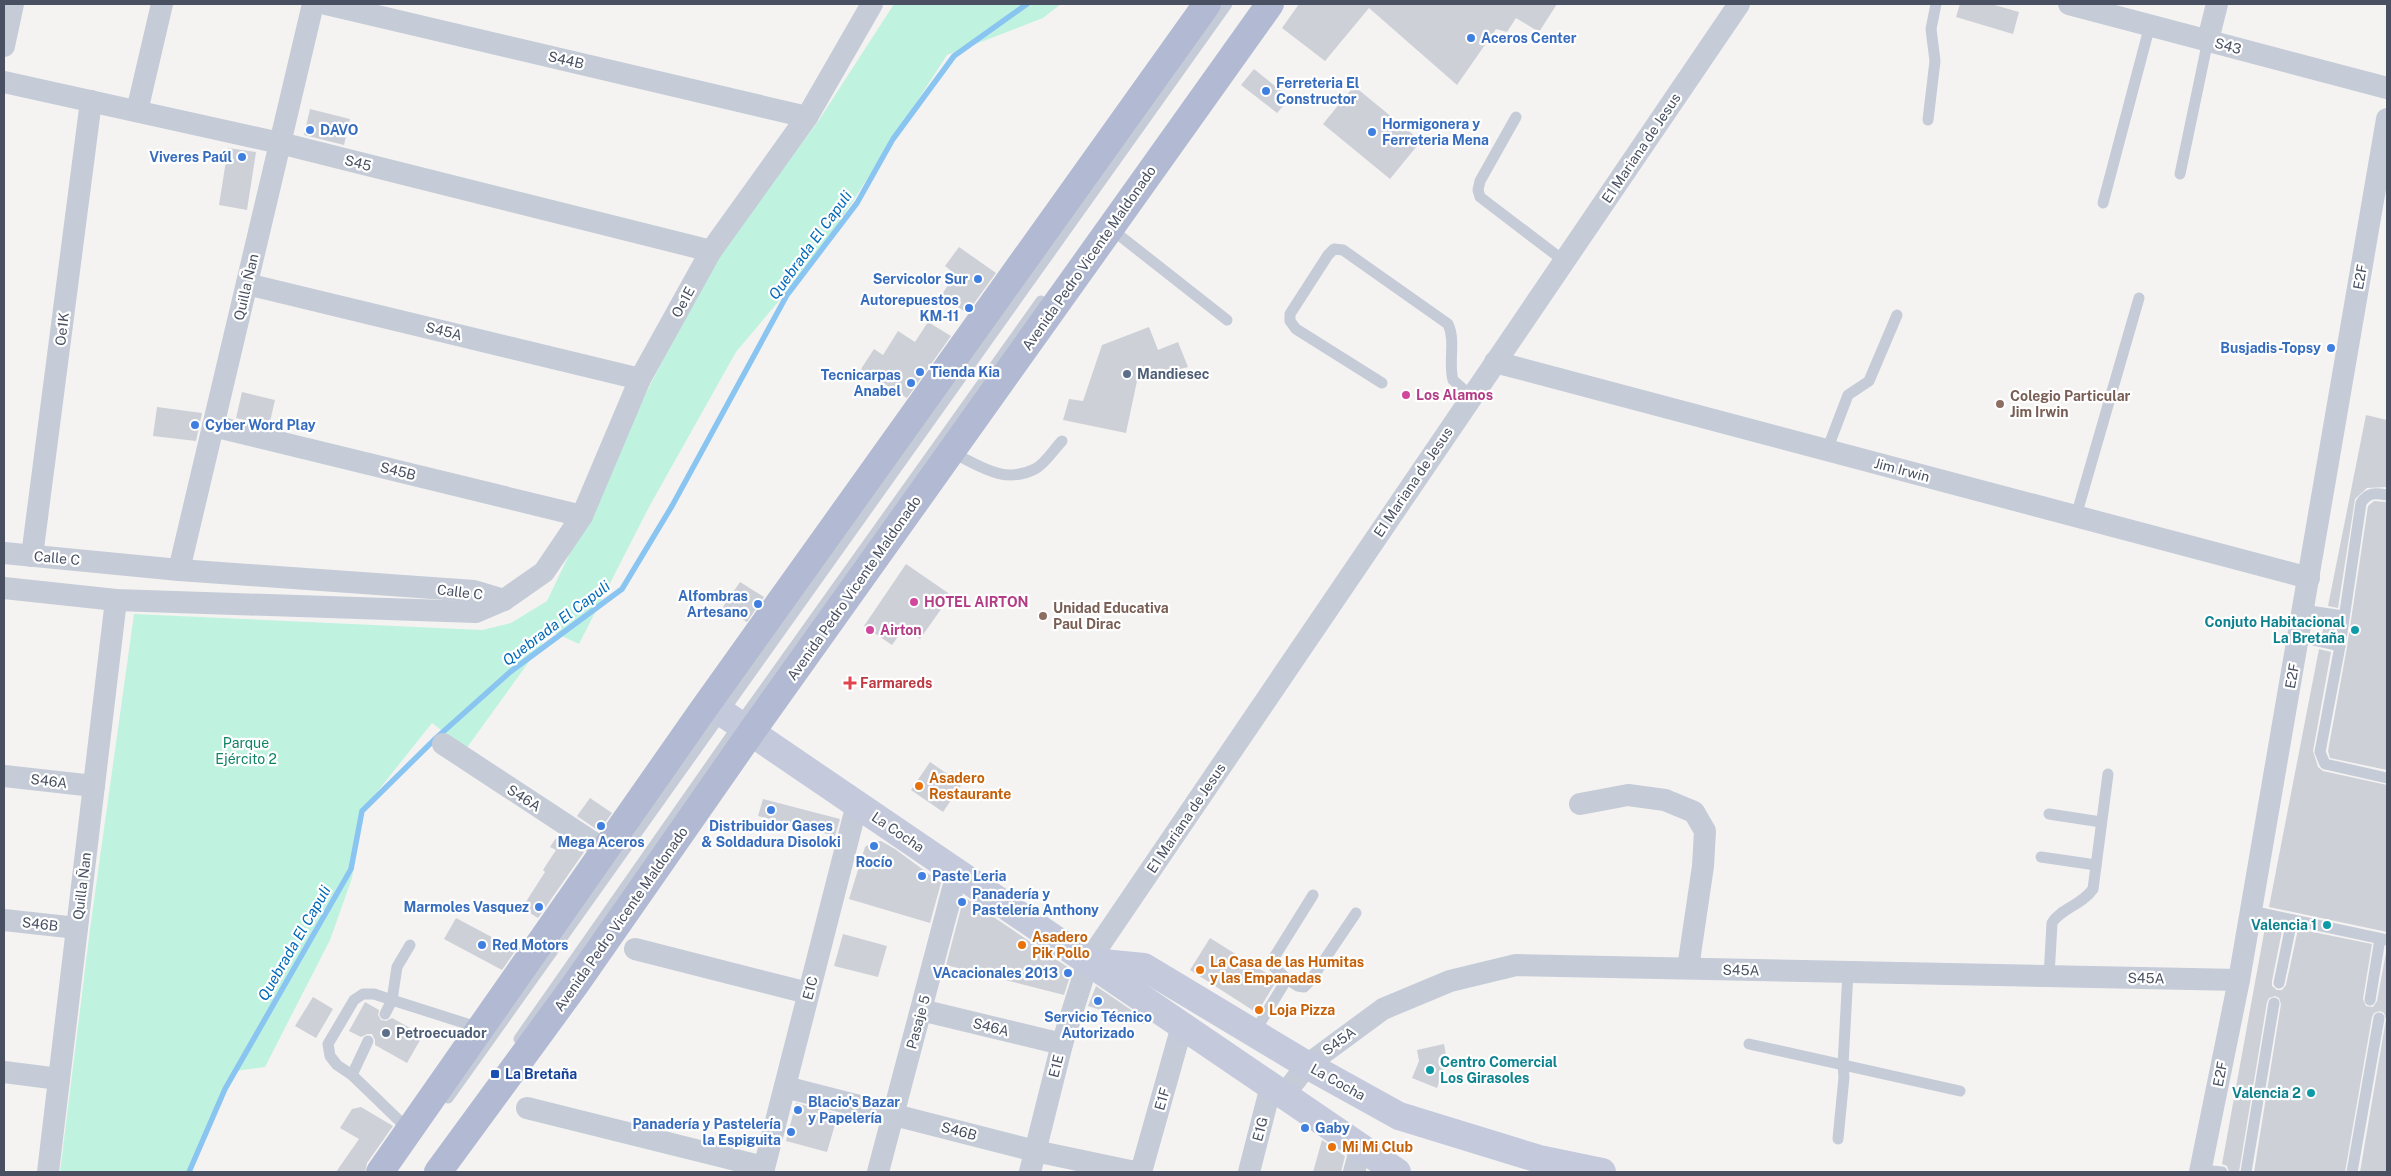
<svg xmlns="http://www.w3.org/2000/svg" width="2391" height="1176" viewBox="0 0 2391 1176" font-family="'Public Sans',sans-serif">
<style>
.green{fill:#c0f3df}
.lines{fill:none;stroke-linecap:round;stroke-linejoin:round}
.stream{stroke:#8ac5f2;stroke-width:5.5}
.building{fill:#ced0d8}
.lane{stroke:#c5cbd7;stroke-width:11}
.street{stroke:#c5cbd7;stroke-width:22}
.secondary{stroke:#c4cadc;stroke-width:28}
.primary{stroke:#b1bad2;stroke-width:28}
.shop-dot{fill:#3f7fe0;stroke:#fff;stroke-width:2}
.service-dot{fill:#5c6f8a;stroke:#fff;stroke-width:2}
.hotel-dot{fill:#d1479c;stroke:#fff;stroke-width:2}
.education-dot{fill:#8d6e63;stroke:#fff;stroke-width:2}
.culture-dot{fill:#0f9aa8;stroke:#fff;stroke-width:2}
.health-dot{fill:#e0444e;stroke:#fff;stroke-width:2}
.food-dot{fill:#e8710a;stroke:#fff;stroke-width:2}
.transit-dot{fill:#1a4fb4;stroke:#fff;stroke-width:2}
.labels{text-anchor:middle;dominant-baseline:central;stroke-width:4.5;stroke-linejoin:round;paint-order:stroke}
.shop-label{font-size:14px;font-weight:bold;fill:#366cbe;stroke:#fff;text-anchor:start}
.street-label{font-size:14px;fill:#485061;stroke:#fff}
.service-label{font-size:14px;font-weight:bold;fill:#4e5e75;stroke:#fff;text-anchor:start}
.hotel-label{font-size:14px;font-weight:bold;fill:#b23c85;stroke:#fff;text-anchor:start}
.education-label{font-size:14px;font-weight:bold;fill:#785e54;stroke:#fff;text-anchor:start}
.culture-label{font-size:14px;font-weight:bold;fill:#0d838f;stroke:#fff;text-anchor:end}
.health-label{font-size:14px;font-weight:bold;fill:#be3a42;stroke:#fff;text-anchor:start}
.park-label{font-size:14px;fill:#118466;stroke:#fff}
.food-label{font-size:14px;font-weight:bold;fill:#c56008;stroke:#fff;text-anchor:start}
.transit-label{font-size:14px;font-weight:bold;fill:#164399;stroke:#fff;text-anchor:start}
.water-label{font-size:15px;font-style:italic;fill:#036aba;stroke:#fff}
</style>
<rect width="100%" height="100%" fill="#f4f3f2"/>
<!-- green -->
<path class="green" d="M 894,4 L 1061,4 L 1043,18 L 947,55 L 820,252 L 736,352 L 649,507 L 579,644 L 551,631 L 466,749 L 432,723 L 362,811 L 352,878 L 330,940 L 265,1067 L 235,1071 L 189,1172 L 60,1172 L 90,929 L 134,614 L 482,630 L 511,623 L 547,601 L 650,385 L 717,256 L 817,123 Z"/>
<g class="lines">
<!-- stream -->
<path class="stream" d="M 189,1172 L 225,1089 L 351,869 L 362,811 L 435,739 L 510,672 L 622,589 L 672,506 L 787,295 L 857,203 L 893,139 L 954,56 L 1027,4"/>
</g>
<!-- building -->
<g class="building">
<path d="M 1299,4 L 1557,4 L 1539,32 L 1516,18 L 1507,32 L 1496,29 L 1457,85 L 1369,8 L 1325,61 L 1282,28 Z"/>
<path d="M 1960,4 L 1991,4 L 2019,12 L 2013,34 L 1956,17 Z"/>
<path d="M 1254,69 L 1290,98 L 1277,113 L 1241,85 Z"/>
<path d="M 1354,86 L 1421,141 L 1390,179 L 1323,124 Z"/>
<path d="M 310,109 L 350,119 L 344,145 L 304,135 Z"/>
<path d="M 228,148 L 256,152 L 247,210 L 219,205 Z"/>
<path d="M 959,247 L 996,273 L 967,313 L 941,296 L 955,274 L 945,266 Z"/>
<path d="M 928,322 L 951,336 L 907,398 L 861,369 L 874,349 L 883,355 L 898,331 L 915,342 Z"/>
<path d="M 1149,327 L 1158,350 L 1178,342 L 1188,367 L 1137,381 L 1126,433 L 1063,420 L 1069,399 L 1083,401 L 1102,345 Z"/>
<path d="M 242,392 L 275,400 L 269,426 L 236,418 Z"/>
<path d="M 157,407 L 202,413 L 196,441 L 153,436 Z"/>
<path d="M 2366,415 L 2387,420 L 2387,487 L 2367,488 L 2355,499 L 2338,608 L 2328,606 Z"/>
<path d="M 2374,501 L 2387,502 L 2387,770 L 2330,758 L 2328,751 L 2347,647 L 2368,506 Z"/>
<path d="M 906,564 L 951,595 L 920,639 L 904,628 L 892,645 L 864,626 Z"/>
<path d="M 740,582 L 764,597 L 747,622 L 723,607 Z"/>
<path d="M 2325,621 L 2336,623 L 2334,637 L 2322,634 Z"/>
<path d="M 2319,649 L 2331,652 L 2313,751 L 2318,767 L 2323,771 L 2387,785 L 2387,932 L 2269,907 Z"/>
<path d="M 930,762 L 962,784 L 943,812 L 911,790 Z"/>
<path d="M 590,798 L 612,813 L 599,831 L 577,816 Z"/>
<path d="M 763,799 L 840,819 L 835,836 L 758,816 Z"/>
<path d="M 558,835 L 584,852 L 538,918 L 522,908 L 545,872 L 543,870 L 556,850 L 550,847 Z"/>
<path d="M 873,841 L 881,841 L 895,849 L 941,883 L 930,923 L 849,899 L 865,847 Z"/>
<path d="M 964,897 L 1072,970 L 1064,995 L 946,965 Z"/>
<path d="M 456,918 L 516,950 L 502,970 L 444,939 Z"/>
<path d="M 2266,922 L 2283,926 L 2272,981 L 2272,986 L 2277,990 L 2282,990 L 2286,985 L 2298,929 L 2372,944 L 2363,999 L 2366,1006 L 2373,1007 L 2377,1001 L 2387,947 L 2387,1172 L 2360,1172 L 2386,1019 L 2384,1013 L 2380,1011 L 2374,1013 L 2372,1017 L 2345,1172 L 2254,1172 L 2281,1004 L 2279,998 L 2275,996 L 2269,998 L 2267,1002 L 2239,1172 L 2229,1172 L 2227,1166 L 2222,1164 Z"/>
<path d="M 843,934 L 887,946 L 878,977 L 834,966 Z"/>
<path d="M 1210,938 L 1277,980 L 1257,1013 L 1190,970 Z"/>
<path d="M 1096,986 L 1146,1020 L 1144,1024 L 1088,1006 Z"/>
<path d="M 313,997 L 333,1009 L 316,1038 L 295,1026 Z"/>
<path d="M 365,1002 L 379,1010 L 378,1015 L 381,1020 L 386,1021 L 392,1018 L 423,1035 L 407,1063 L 375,1045 L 375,1040 L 372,1034 L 367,1034 L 361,1037 L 349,1031 Z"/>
<path d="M 1444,1044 L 1447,1060 L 1437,1088 L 1412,1078 L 1419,1061 L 1417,1050 Z"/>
<path d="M 796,1103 L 838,1114 L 827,1152 L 786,1141 Z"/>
<path d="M 361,1107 L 393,1126 L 367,1163 L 365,1172 L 336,1172 L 359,1139 L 340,1128 L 352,1109 Z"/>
<path d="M 1322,1140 L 1345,1156 L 1341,1172 L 1313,1172 Z"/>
</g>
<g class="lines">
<!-- lane -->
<g class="lane">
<path d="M 1516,117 L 1480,181 L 1478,190 L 1480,197 L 1564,261"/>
<path d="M 1928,120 L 1935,61 L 1931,29 L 1936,4"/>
<path d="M 2180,174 L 2208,40"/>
<path d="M 2103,203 L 2150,25"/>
<path d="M 1110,228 L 1227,320"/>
<path d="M 1382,383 L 1296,329 L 1290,321 L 1290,314 L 1328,255 L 1334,249 L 1343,250 L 1448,324 C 1456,341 1448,362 1453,380 L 1471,396"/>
<path d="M 1827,450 L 1848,395 L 1869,381 L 1897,315"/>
<path d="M 951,452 C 979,465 1003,485 1035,469 C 1045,464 1054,449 1062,441"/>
<path d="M 2387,495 C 2375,493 2368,492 2361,503 L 2340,646 L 2320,752 L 2325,764 L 2387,778"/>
<path d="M 2076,516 L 2139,298"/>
<path d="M 2303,610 L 2343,616"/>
<path d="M 2299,637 L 2340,646"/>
<path d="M 2049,814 L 2101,822"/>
<path d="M 2041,857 L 2096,865"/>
<path d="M 2251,911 L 2387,940"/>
<path d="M 2049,976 L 2052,923 C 2061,908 2081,906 2093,889 L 2108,774"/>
<path d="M 1287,979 L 1298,986 L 1304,987 L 1310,981 L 1356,913"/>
<path d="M 2279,983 L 2292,920"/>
<path d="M 2370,1000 L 2380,939"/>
<path d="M 385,1014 L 392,1000 L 480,1028"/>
<path d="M 1254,1033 L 1287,979 L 1274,967 L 1273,959 L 1313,895"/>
<path d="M 519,1039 L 740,723 L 1041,301"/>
<path d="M 368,1041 L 352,1075 L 410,1131"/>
<path d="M 1749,1044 L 1960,1091"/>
<path d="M 352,1075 L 337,1065 L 330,1056 L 328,1044 L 354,1000 L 363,994 L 374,994 L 392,1000 L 397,967 L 410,945"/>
<path d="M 448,1098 L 1227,4"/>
<path d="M 1838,1139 L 1844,1077 L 1843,1065 L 1848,972"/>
<path d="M 2201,1170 L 2222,1172"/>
<path d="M 2246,1172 L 2274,1003"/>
<path d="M 2352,1172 L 2379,1018"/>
</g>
<!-- street -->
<g class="street">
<path d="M 326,4 L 807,117"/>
<path d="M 2069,4 L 2387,88"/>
<path d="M 2208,40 L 2217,4"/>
<path d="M 4,46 L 13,4"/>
<path d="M 4,82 L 280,143 L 711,251"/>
<path d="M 137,111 L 162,4"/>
<path d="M 247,284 L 640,379"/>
<path d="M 1495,362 L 2309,578"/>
<path d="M 213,426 L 582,516"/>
<path d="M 4,553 L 179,570 L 474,591 L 504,600"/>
<path d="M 32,556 L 91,101"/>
<path d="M 179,570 L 313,4"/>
<path d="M 4,588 L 116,600 L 476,612 L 504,600 L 544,572 L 582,516 L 640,379 L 711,251 L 807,117 L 872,4"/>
<path d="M 443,744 L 606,851"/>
<path d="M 4,776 L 94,786"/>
<path d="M 1580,804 L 1628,795 L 1665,800 L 1694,812 L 1705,831 L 1703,866 L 1688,968"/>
<path d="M 4,920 L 77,928"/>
<path d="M 635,949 L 808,993"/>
<path d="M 921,1010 L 1062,1044"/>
<path d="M 4,1072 L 59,1079"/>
<path d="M 785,1087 L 1035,1151 L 1135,1172"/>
<path d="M 1284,1095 L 1307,1065 L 1383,1009 L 1450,981 L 1516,965 L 2239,980"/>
<path d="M 527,1108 L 764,1167"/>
<path d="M 48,1172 L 116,600"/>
<path d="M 763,1172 L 857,804"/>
<path d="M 878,1172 L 957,873"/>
<path d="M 1030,1172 L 1062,1044 L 1088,962 L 1739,4"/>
<path d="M 1141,1172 L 1182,1026"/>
<path d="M 1249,1172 L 1271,1086"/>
<path d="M 1354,1172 L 1361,1147"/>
<path d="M 2200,1172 L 2239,980 L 2387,119"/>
</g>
<!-- secondary -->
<g class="secondary">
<path d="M 708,703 L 1397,1172"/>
<path d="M 1092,962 L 1144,967 L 1307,1065 L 1399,1116 L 1539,1159 L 1602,1172"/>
</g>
<!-- primary -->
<g class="primary">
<path d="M 380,1172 L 700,714 L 1207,4"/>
<path d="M 438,1172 L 575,985 L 752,731 L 1270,4"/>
</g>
</g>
<!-- markers -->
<g class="shop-dot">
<circle cx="1471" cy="38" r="5"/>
<circle cx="1266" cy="91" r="5"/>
<circle cx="310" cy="130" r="5"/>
<circle cx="1372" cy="132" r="5"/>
<circle cx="242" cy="157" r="5"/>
<circle cx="978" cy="279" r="5"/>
<circle cx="969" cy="308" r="5"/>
<circle cx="2331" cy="348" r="5"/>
<circle cx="920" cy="372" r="5"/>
<circle cx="911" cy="383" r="5"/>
<circle cx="195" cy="425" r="5"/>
<circle cx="758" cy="604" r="5"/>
<circle cx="771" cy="810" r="5"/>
<circle cx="601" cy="826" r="5"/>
<circle cx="874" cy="846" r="5"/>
<circle cx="922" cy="876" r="5"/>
<circle cx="962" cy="902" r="5"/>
<circle cx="539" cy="907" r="5"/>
<circle cx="482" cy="945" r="5"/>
<circle cx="1068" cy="973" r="5"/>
<circle cx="1098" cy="1001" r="5"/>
<circle cx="798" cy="1110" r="5"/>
<circle cx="1305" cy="1128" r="5"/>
<circle cx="791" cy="1132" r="5"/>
</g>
<g class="service-dot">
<circle cx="1127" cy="374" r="5"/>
<circle cx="386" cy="1033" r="5"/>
</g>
<g class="hotel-dot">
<circle cx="1406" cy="395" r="5"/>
<circle cx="914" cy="602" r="5"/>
<circle cx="870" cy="630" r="5"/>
</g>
<g class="education-dot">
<circle cx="2000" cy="404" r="5"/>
<circle cx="1043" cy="616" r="5"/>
</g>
<g class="culture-dot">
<circle cx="2355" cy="630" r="5"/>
<circle cx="2327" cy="925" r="5"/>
<circle cx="1430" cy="1070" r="5"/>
<circle cx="2311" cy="1093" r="5"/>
</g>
<path class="health-dot" d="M847.5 675.5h5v5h5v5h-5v5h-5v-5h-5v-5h5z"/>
<g class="food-dot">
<circle cx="919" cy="786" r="5"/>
<circle cx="1022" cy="945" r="5"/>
<circle cx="1200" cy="970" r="5"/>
<circle cx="1259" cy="1010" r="5"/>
<circle cx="1332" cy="1147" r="5"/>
</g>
<rect class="transit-dot" x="490" y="1069" width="10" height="10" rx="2.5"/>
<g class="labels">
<!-- shop labels -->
<g class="shop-label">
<text x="1481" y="38">Aceros Center</text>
<text x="1276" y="83">Ferreteria El<tspan x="1276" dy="16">Constructor</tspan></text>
<text x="1382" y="124">Hormigonera y<tspan x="1382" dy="16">Ferreteria Mena</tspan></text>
<text x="320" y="130">DAVO</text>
<text x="232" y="157" text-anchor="end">Viveres Paúl</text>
<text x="968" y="279" text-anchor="end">Servicolor Sur</text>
<text x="959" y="300" text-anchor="end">Autorepuestos<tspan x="959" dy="16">KM-11</tspan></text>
<text x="2321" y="348" text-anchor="end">Busjadis-Topsy</text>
<text x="930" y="372">Tienda Kia</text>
<text x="901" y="375" text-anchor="end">Tecnicarpas<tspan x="901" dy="16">Anabel</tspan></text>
<text x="205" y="425">Cyber Word Play</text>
<text x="748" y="596" text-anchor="end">Alfombras<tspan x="748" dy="16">Artesano</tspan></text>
<text x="771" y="826" text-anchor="middle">Distribuidor Gases<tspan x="771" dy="16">&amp; Soldadura Disoloki</tspan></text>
<text x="601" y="842" text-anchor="middle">Mega Aceros</text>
<text x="874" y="862" text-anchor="middle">Rocío</text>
<text x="932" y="876">Paste Leria</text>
<text x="972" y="894">Panadería y<tspan x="972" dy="16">Pastelería Anthony</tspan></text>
<text x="529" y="907" text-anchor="end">Marmoles Vasquez</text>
<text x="492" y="945">Red Motors</text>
<text x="1058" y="973" text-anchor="end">VAcacionales 2013</text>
<text x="1098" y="1017" text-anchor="middle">Servicio Técnico<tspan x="1098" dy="16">Autorizado</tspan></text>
<text x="808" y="1102">Blacio's Bazar<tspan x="808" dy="16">y Papelería</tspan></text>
<text x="781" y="1124" text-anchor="end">Panadería y Pastelería<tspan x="781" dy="16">la Espiguita</tspan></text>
<text x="1315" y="1128">Gaby</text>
</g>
<!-- street labels -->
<g class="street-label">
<text transform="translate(2228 46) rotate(15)">S43</text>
<text transform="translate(566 60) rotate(13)">S44B</text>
<text transform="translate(1641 148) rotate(-56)">E1 Mariana de Jesus</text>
<text transform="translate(358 163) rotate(14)">S45</text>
<text transform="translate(1089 258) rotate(-55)">Avenida Pedro Vicente Maldonado</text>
<text transform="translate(2360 277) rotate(-80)">E2F</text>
<text transform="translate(246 287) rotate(-77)">Quilla Ñan</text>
<text transform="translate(683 302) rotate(-61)">Oe1E</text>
<text transform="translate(62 329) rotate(-83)">Oe1K</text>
<text transform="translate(444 331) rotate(14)">S45A</text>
<text transform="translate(1902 470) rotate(15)">Jim Irwin</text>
<text transform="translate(398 471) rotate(14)">S45B</text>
<text transform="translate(1413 482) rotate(-56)">E1 Mariana de Jesus</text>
<text transform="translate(57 558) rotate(5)">Calle C</text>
<text transform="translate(854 588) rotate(-55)">Avenida Pedro Vicente Maldonado</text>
<text transform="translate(460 592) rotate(7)">Calle C</text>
<text transform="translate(2292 676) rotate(-80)">E2F</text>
<text transform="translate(49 781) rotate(7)">S46A</text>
<text transform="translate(524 798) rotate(33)">S46A</text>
<text transform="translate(1186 818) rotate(-56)">E1 Mariana de Jesus</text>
<text transform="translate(898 832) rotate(34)">La Cocha</text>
<text transform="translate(82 886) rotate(-83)">Quilla Ñan</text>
<text transform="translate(621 919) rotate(-55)">Avenida Pedro Vicente Maldonado</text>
<text transform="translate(40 924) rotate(6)">S46B</text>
<text transform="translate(1741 970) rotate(1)">S45A</text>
<text transform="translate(2146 978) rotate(1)">S45A</text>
<text transform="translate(810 988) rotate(-76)">E1C</text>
<text transform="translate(918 1022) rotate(-75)">Pasaje 5</text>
<text transform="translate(991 1027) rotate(14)">S46A</text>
<text transform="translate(1339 1041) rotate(-36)">S45A</text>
<text transform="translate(1056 1066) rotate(-76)">E1E</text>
<text transform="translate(2220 1074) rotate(-79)">E2F</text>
<text transform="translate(1338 1082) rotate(29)">La Cocha</text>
<text transform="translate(1162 1099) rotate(-74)">E1F</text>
<text transform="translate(1260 1129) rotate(-75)">E1G</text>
<text transform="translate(959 1131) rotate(15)">S46B</text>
</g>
<!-- service labels -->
<g class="service-label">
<text x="1137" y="374">Mandiesec</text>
<text x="396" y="1033">Petroecuador</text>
</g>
<!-- hotel labels -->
<g class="hotel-label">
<text x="1416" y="395">Los Alamos</text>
<text x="924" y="602">HOTEL AIRTON</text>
<text x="880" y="630">Airton</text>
</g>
<!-- education labels -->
<g class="education-label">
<text x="2010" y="396">Colegio Particular<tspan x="2010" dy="16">Jim Irwin</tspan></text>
<text x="1053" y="608">Unidad Educativa<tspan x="1053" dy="16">Paul Dirac</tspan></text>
</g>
<!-- culture labels -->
<g class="culture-label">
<text x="2345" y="622">Conjuto Habitacional<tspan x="2345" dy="16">La Bretaña</tspan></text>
<text x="2317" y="925">Valencia 1</text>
<text x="1440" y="1062" text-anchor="start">Centro Comercial<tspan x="1440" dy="16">Los Girasoles</tspan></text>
<text x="2301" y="1093">Valencia 2</text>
</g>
<!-- health labels -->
<g class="health-label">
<text x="860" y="683">Farmareds</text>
</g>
<!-- park labels -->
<g class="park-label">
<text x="246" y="743">Parque<tspan x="246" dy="16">Ejército 2</tspan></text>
</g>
<!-- food labels -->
<g class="food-label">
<text x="929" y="778">Asadero<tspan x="929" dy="16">Restaurante</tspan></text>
<text x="1032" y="937">Asadero<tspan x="1032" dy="16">Pik Pollo</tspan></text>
<text x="1210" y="962">La Casa de las Humitas<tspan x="1210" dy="16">y las Empanadas</tspan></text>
<text x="1269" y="1010">Loja Pizza</text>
<text x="1342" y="1147">Mi Mi Club</text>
</g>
<!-- transit labels -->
<g class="transit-label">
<text x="505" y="1074">La Bretaña</text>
</g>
<!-- water labels -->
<g class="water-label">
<text transform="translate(810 245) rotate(-54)">Quebrada El Capuli</text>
<text transform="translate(556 623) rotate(-37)">Quebrada El Capuli</text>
<text transform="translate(294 943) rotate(-60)">Quebrada El Capuli</text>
</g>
</g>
<!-- border -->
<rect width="2391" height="1176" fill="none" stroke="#485061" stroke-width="10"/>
</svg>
